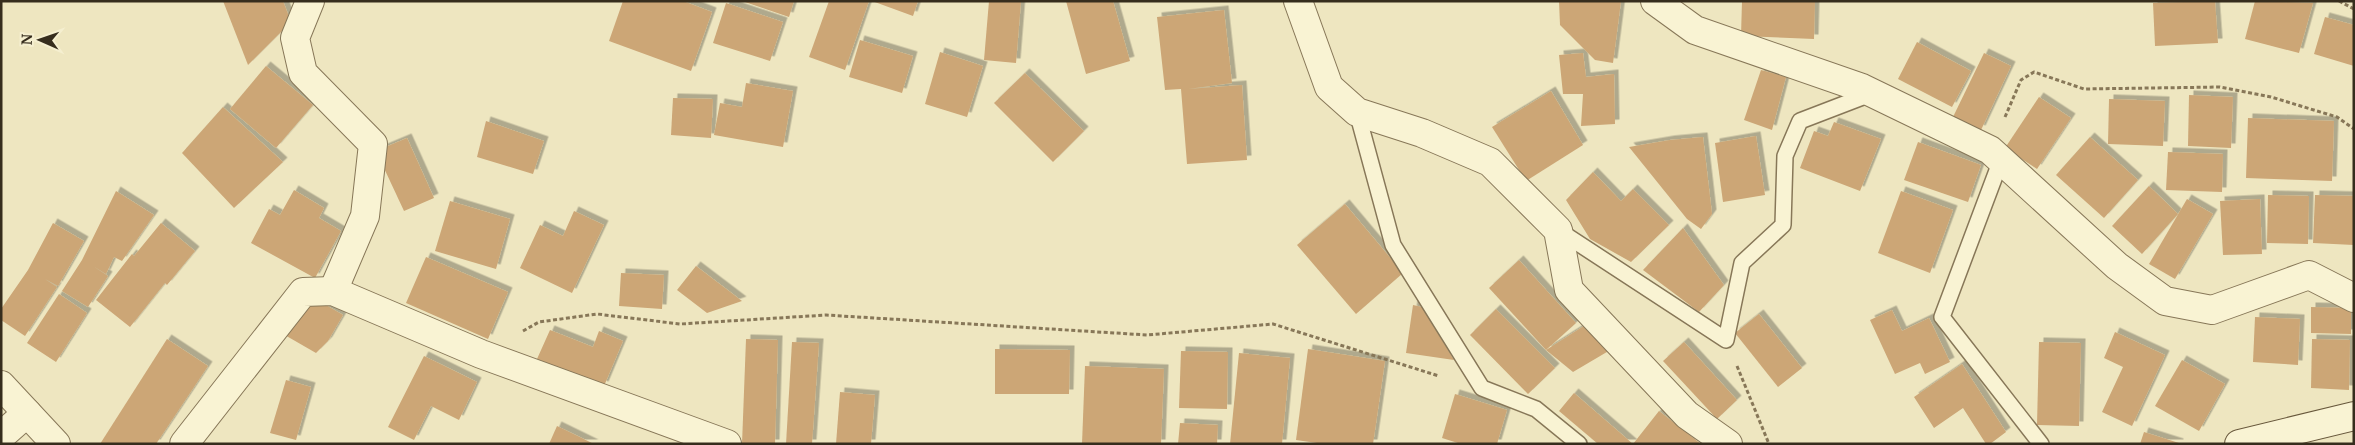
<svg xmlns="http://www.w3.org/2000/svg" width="2355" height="445" viewBox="0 0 2355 445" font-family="Merriweather,serif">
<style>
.building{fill:#cca676;filter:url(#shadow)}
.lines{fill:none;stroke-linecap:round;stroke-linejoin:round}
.service-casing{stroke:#877758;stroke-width:18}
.minor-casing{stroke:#877758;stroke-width:30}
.secondary-casing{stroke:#68583c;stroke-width:30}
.path{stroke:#877758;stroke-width:3;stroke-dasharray:4 2.5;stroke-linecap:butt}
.service{stroke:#f9f3d3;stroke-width:15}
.minor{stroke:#f9f3d3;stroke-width:28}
.secondary{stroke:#f9f3d3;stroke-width:28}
</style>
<defs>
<filter id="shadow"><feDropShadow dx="4.5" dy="-4.5" stdDeviation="0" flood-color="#0004"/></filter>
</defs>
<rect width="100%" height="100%" fill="#eee6c0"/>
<!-- building -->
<g class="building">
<path d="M 223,1 L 283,1 L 291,22 L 248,65 Z"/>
<path d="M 623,1 L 683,1 L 712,12 L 691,71 L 609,41 Z"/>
<path d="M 742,1 L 794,1 L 789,17 Z"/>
<path d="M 829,1 L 869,1 L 845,70 L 809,57 Z"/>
<path d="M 872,1 L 918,1 L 913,16 Z"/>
<path d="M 989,1 L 1021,1 L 1016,63 L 984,60 Z"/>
<path d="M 1066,1 L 1113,1 L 1130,61 L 1086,74 Z"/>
<path d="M 1559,1 L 1621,1 L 1613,63 L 1595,60 L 1560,25 Z"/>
<path d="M 1742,1 L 1815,1 L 1814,39 L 1741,36 Z"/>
<path d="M 2215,1 L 2218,43 L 2155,46 L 2153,3 Z"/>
<path d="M 2255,1 L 2313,3 L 2299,53 L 2245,39 Z"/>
<path d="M 726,3 L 783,22 L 770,61 L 713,43 Z"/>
<path d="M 1224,10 L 1232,83 L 1188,89 L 1242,85 L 1247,160 L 1187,164 L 1181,89 L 1165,90 L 1157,17 Z"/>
<path d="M 2325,17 L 2354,25 L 2354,66 L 2314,54 Z"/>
<path d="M 860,40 L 913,56 L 902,93 L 849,77 Z"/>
<path d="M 1917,42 L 1971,71 L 1952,107 L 1898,79 Z"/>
<path d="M 940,52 L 983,66 L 967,117 L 925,104 Z"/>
<path d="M 1583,53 L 1586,77 L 1614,74 L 1615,124 L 1581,126 L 1583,94 L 1563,94 L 1559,55 Z"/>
<path d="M 1984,53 L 2011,66 L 1981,130 L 1953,117 Z"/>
<path d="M 266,66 L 313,105 L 276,148 L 230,109 Z"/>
<path d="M 1761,70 L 1786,77 L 1772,130 L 1744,120 Z"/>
<path d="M 1025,73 L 1084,131 L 1053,162 L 994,103 Z"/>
<path d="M 746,83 L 793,91 L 783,147 L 714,135 L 720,103 L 742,107 Z"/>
<path d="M 1551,91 L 1583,145 L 1526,181 L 1492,127 Z"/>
<path d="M 2189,95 L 2233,97 L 2231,148 L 2188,146 Z"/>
<path d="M 2039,97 L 2071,118 L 2037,169 L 2005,148 Z"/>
<path d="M 673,98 L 713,99 L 711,138 L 671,135 Z"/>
<path d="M 2109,99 L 2165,101 L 2163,146 L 2108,144 Z"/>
<path d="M 223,107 L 283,162 L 234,208 L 182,153 Z"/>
<path d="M 2248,118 L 2334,121 L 2332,181 L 2246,178 Z"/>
<path d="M 486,121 L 544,141 L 533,174 L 477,157 Z"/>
<path d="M 1834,122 L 1881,139 L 1860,191 L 1800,168 L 1814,131 L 1828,136 Z"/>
<path d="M 1756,136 L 1765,195 L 1723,202 L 1715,143 Z"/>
<path d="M 1703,137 L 1712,214 L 1701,229 L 1687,219 L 1629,147 L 1670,140 Z"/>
<path d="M 2090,137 L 2138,180 L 2104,218 L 2056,175 Z"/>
<path d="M 407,138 L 434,198 L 404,211 L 376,151 Z"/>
<path d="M 1918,142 L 1981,165 L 1968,202 L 1904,180 Z"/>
<path d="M 2168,152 L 2223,154 L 2222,192 L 2166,190 Z"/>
<path d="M 1593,172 L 1621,201 L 1633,189 L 1669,225 L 1631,262 L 1590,239 L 1566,200 Z"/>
<path d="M 2149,186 L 2178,214 L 2142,254 L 2112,226 Z"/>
<path d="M 294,190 L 324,208 L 319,218 L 341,231 L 315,278 L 251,243 L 269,209 L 280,215 Z"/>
<path d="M 116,191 L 154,215 L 122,261 L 114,257 L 106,274 L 93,266 L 108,276 L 88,307 L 62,291 L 82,260 Z"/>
<path d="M 1901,191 L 1953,210 L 1930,273 L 1878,253 Z"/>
<path d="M 2268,195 L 2309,196 L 2308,244 L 2267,243 Z"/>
<path d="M 2315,195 L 2354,196 L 2354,245 L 2313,243 Z"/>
<path d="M 2187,199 L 2213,214 L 2175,279 L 2149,264 Z"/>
<path d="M 2260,199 L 2262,254 L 2223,255 L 2220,201 Z"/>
<path d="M 450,201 L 510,219 L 496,269 L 435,251 Z"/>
<path d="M 1345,204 L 1403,273 L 1356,314 L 1297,245 Z"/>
<path d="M 574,211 L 604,225 L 572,293 L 520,268 L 540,225 L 563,236 Z"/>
<path d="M 53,223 L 84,241 L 58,286 L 45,279 L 57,287 L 25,336 L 1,320 L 1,309 L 28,270 Z"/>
<path d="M 161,223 L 195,251 L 167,285 L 165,283 L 130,327 L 96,300 L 132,254 L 134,256 Z"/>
<path d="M 1683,228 L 1724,285 L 1699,312 L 1643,270 Z"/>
<path d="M 426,257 L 508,292 L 488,339 L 406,303 Z"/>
<path d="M 1519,260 L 1576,323 L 1546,350 L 1489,288 Z"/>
<path d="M 696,266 L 742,301 L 707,313 L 677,290 Z"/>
<path d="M 621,273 L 664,275 L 662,309 L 619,306 Z"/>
<path d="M 59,294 L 87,313 L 56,362 L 27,343 Z"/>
<path d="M 307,294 L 343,315 L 328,341 L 316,353 L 283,334 Z"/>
<path d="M 1413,305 L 1422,307 L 1454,360 L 1406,353 Z"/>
<path d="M 2311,307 L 2351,308 L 2351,334 L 2311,333 Z"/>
<path d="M 1496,309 L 1555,368 L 1528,394 L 1470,335 Z"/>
<path d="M 1892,310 L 1902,331 L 1929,318 L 1950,362 L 1925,374 L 1920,363 L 1895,374 L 1870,320 Z"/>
<path d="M 1759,314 L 1802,368 L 1778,387 L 1735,333 Z"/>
<path d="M 2255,317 L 2300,319 L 2298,365 L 2253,362 Z"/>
<path d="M 1587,324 L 1612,349 L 1573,372 L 1546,350 Z"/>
<path d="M 550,330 L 593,347 L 599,331 L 623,341 L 604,386 L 537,359 Z"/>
<path d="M 2115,332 L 2165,355 L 2132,426 L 2102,412 L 2123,367 L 2104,358 Z"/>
<path d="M 167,339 L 208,366 L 156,444 L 100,444 Z"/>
<path d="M 746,339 L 778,340 L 775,444 L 742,444 Z"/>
<path d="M 2312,339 L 2350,340 L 2349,390 L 2311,388 Z"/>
<path d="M 792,342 L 819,343 L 812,444 L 786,444 Z"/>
<path d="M 1684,342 L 1737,400 L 1717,419 L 1663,361 Z"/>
<path d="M 2039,342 L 2081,343 L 2079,426 L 2037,425 Z"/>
<path d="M 995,349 L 1070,350 L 1069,394 L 995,394 Z"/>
<path d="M 1308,349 L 1385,361 L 1373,444 L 1324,444 L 1296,440 Z"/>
<path d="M 1181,351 L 1228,352 L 1227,409 L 1179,408 Z"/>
<path d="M 1239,353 L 1290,358 L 1282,444 L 1230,444 Z"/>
<path d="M 424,356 L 477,382 L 459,420 L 431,406 L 414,440 L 388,427 Z"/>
<path d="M 2182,360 L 2225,384 L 2199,431 L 2155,406 Z"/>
<path d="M 1962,364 L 2006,432 L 1990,444 L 1986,444 L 1963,408 L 1934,428 L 1914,397 Z"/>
<path d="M 1085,366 L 1164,369 L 1161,444 L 1082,444 Z"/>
<path d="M 286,380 L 311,387 L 296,440 L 270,433 Z"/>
<path d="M 840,392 L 875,395 L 871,444 L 836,444 Z"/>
<path d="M 1574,393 L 1633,444 L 1598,444 L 1559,411 Z"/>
<path d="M 1455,394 L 1507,410 L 1497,444 L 1461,444 L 1442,438 Z"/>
<path d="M 1659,411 L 1701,444 L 1633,444 Z"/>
<path d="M 1180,423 L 1218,425 L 1217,444 L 1178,444 Z"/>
<path d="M 557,426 L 594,444 L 549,444 Z"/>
<path d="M 2144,432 L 2179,443 L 2179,444 L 2140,444 Z"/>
</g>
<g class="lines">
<defs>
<g id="service">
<path d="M 1357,112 L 1393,245 L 1482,388 L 1536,409 L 1579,444"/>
<path d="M 2001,160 L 1942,317 L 2041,444"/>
<path d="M 1558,230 L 1726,340 L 1742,263 L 1783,225 L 1785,156 L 1800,121 L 1873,93"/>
</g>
<g id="minor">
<path d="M 310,1 L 295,38 L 303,73 L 373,144 L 365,216 L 333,291"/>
<path d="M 1298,1 L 1329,87 L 1357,112 L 1422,133 L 1490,162 L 1558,230 L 1569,290 L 1687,415 L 1728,444"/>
<path d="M 1655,1 L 1695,30 L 1862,88 L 1990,150 L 2117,266 L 2165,301 L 2212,310 L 2309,275 L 2354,298"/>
<path d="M 1,385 L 56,444"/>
<path d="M 1,436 L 27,413"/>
<path d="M 184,444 L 303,292 L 333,291 L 481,354 L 727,444"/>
</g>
<path id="secondary" d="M 2239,444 L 2354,416"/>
</defs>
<!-- service casing -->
<use href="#service" class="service-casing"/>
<!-- minor casing -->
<use href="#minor" class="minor-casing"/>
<!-- secondary casing -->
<use href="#secondary" class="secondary-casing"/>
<!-- path -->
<g class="path">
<path d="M 2339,1 L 2354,9"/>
<path d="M 2005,117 L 2021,80 L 2034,72 L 2084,89 L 2220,87 L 2271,97 L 2337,117 L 2354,129"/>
<path d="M 523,331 L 539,322 L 597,314 L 680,324 L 826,315 L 1147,335 L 1273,324 L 1439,376"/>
<path d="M 1737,366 L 1769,444"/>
</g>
<!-- service -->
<use href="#service" class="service"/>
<!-- minor -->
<use href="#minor" class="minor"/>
<!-- secondary -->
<use href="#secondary" class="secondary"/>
</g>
<!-- border -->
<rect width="2355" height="445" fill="none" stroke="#362d1d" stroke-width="5"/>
<!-- north arrow -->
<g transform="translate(40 40) rotate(272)" stroke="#f5efd0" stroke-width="4" paint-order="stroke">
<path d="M0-4L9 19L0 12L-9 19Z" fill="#362d1d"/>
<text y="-8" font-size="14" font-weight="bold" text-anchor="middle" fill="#362d1d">N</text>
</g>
</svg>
